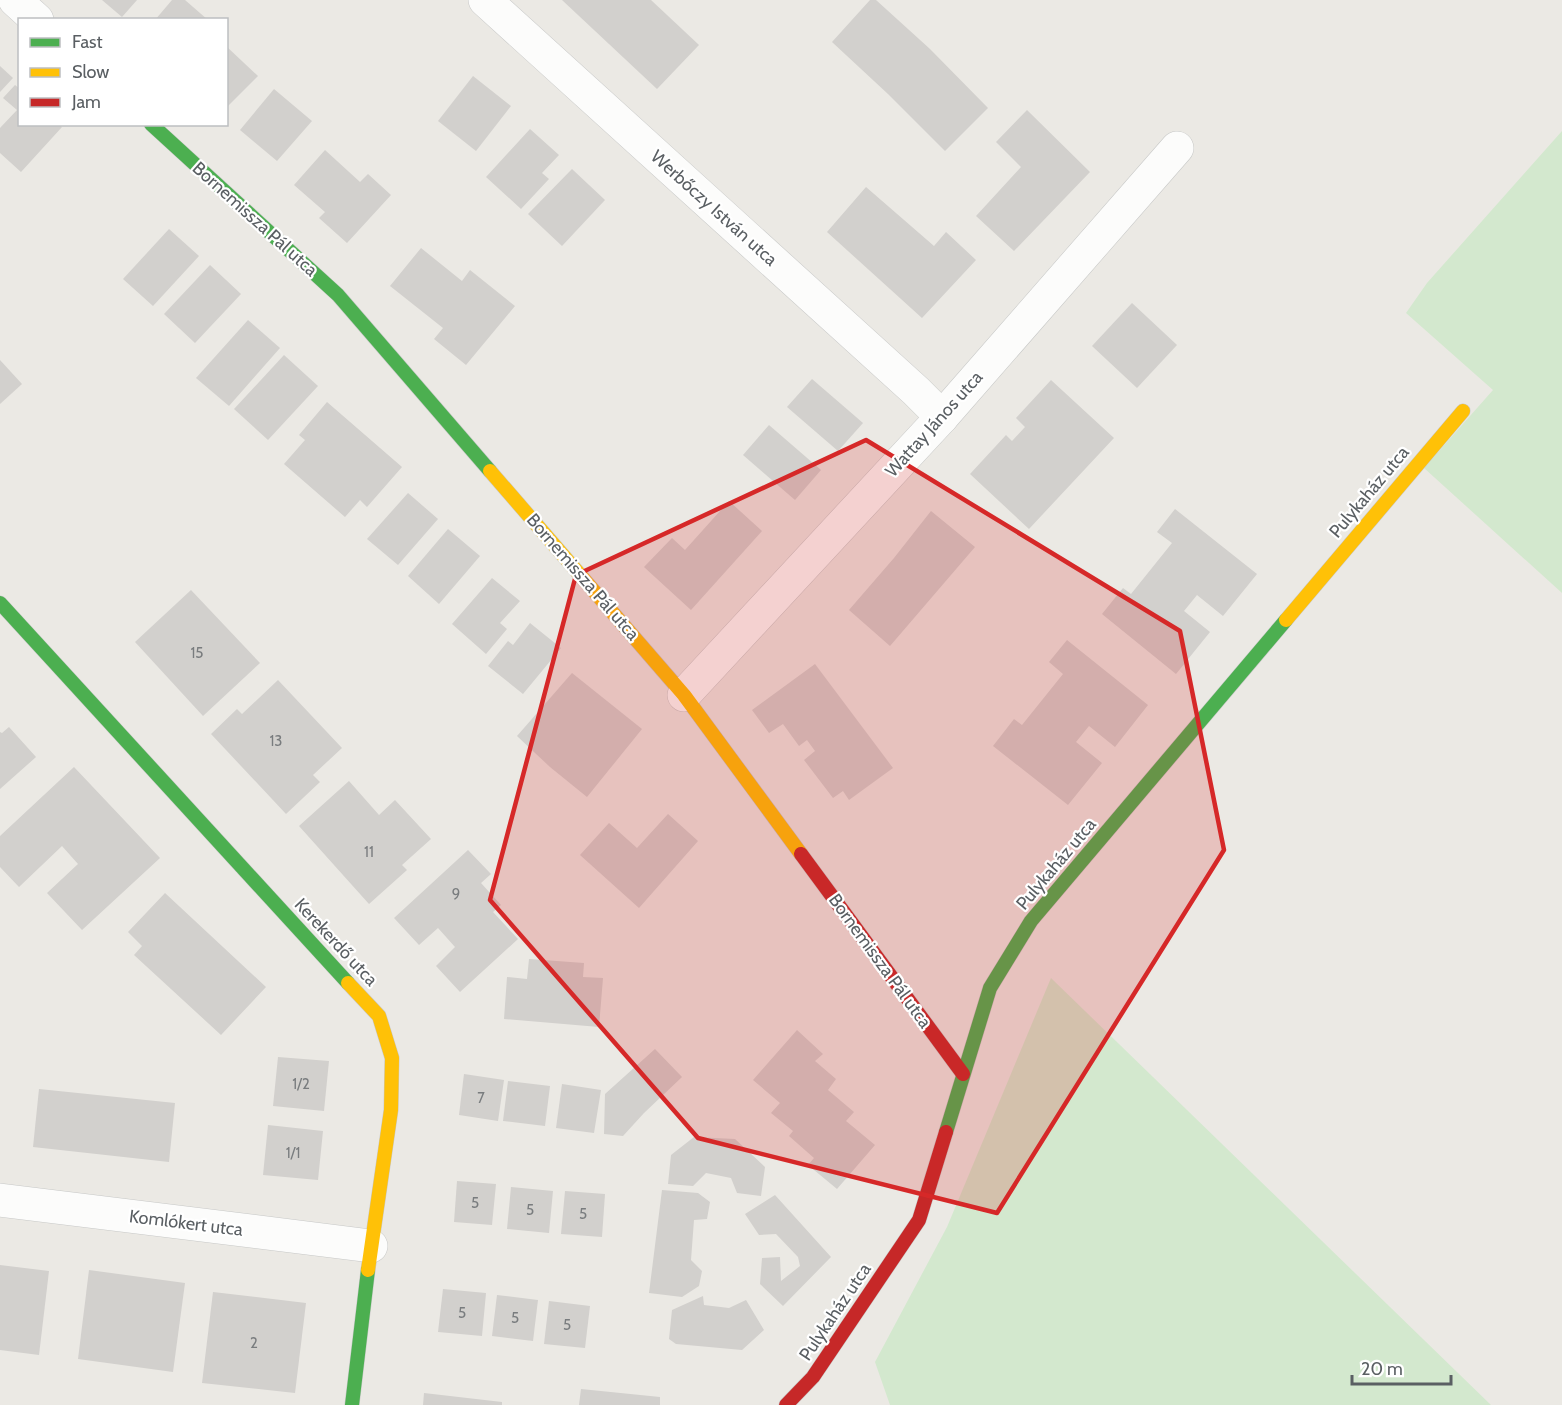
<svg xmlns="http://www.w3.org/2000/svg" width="1562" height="1405" viewBox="0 0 1562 1405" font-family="Cabin,sans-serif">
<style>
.green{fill:#d3e8ce}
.building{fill:#d2d0cd}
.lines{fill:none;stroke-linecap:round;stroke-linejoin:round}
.street-casing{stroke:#c7c8c7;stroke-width:34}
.fast-casing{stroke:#c8c8c8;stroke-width:15}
.slow-casing{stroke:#c8c8c8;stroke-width:15}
.jam-casing{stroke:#c8c8c8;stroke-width:15}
.street{stroke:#fcfcfb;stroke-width:33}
.fast{stroke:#4caf50;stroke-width:14}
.slow{stroke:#ffc107;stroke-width:14}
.jam{stroke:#c62828;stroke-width:14}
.marked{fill:#d62828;fill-opacity:0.2;stroke:#d62828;stroke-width:4.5;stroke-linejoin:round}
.labels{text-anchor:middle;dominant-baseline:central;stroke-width:4.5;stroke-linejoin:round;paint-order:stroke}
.number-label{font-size:15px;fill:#797c7e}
.street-label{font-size:18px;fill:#5a5f63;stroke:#fff}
</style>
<rect width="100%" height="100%" fill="#ebe9e4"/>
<!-- green -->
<g class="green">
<path d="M 1562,131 L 1562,593 L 1424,468 L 1493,390 L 1406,313 L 1427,283 Z"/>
<path d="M 1051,978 L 1491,1405 L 890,1405 L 875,1362 L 947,1227 Z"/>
</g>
<!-- building -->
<g class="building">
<path d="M 102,0 L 137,0 L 122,17 Z"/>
<path d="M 172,0 L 185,0 L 208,20 L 155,20 Z"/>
<path d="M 562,0 L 651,0 L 699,45 L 657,89 Z"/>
<path d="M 870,0 L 876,0 L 930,49 L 988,108 L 945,151 L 888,94 L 832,42 Z"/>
<path d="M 226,46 L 258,76 L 226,108 Z"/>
<path d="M 0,66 L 13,78 L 0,92 Z"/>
<path d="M 473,76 L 511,106 L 476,151 L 438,121 Z"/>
<path d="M 15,85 L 20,89 L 20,124 L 58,124 L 62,127 L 21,172 L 0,153 L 0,128 L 17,110 L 3,98 Z"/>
<path d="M 274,89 L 312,121 L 277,161 L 240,130 Z"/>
<path d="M 1027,110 L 1090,172 L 1014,251 L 976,216 L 1021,167 L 996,142 Z"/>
<path d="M 530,129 L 559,155 L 542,173 L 549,179 L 521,209 L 486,177 Z"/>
<path d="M 325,150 L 360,182 L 368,174 L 391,195 L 347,243 L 319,218 L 325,212 L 294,185 Z"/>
<path d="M 572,169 L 605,200 L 562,246 L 528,214 Z"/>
<path d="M 866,187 L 934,246 L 946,232 L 976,260 L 922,318 L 827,232 Z"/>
<path d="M 169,229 L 199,256 L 153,306 L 123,279 Z"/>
<path d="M 421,248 L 462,281 L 470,270 L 515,306 L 466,365 L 434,339 L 443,328 L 390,286 Z"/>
<path d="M 210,265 L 241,294 L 195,343 L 164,314 Z"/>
<path d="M 1132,303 L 1177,345 L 1137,388 L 1092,346 Z"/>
<path d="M 248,320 L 280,348 L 229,406 L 196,378 Z"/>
<path d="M 284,355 L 318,386 L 268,440 L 234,409 Z"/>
<path d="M 0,360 L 22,384 L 0,404 Z"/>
<path d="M 812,379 L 863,423 L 838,451 L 787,407 Z"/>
<path d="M 1051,380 L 1114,438 L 1029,529 L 970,474 L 1006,435 L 1012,441 L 1025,427 L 1016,418 Z"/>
<path d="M 327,402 L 402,467 L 367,507 L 360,500 L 345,517 L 284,464 L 305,440 L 299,435 Z"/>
<path d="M 769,425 L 821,470 L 795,500 L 743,455 Z"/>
<path d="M 408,493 L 438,519 L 398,565 L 367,539 Z"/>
<path d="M 729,501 L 762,531 L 691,610 L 644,567 L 672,538 L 685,550 Z"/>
<path d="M 1175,509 L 1257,574 L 1223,616 L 1197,595 L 1184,611 L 1210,632 L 1176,674 L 1102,614 L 1123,588 L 1131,594 L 1172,543 L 1157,532 Z"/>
<path d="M 931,511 L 975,547 L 890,646 L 849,610 L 894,558 Z"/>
<path d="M 448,529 L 480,556 L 439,604 L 408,576 Z"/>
<path d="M 492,578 L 520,601 L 500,623 L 507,629 L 486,654 L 452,624 Z"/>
<path d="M 191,590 L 260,663 L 203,716 L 135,642 Z"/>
<path d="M 530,623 L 561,648 L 523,694 L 488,666 L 508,641 L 513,645 Z"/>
<path d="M 1067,640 L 1148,705 L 1115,747 L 1089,726 L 1076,742 L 1102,763 L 1068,805 L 993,746 L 1014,719 L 1022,725 L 1063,674 L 1049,662 Z"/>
<path d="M 815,664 L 893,768 L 849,800 L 843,791 L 833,798 L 804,760 L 815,751 L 807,740 L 799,746 L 783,724 L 769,733 L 752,710 Z"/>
<path d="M 572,673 L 642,729 L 587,797 L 550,767 L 517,736 Z"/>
<path d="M 278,680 L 342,748 L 313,775 L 320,782 L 286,814 L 211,734 L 237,709 L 242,714 Z"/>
<path d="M 9,727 L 36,757 L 0,789 L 0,732 L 2,733 Z"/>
<path d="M 74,767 L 160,858 L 82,930 L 47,893 L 78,864 L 62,846 L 19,887 L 0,867 L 0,836 Z"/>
<path d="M 349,781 L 379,815 L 395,800 L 431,839 L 402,865 L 407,870 L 369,904 L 299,826 Z"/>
<path d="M 668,814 L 698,841 L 639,908 L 580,855 L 609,823 L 637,848 Z"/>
<path d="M 468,850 L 491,874 L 481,883 L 501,905 L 493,912 L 518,939 L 460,992 L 436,966 L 455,947 L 438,928 L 419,945 L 394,918 Z"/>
<path d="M 165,893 L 266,987 L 221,1035 L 134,955 L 142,946 L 128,932 Z"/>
<path d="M 529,959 L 584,963 L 583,977 L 603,978 L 599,1027 L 504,1019 L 507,977 L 527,979 Z"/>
<path d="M 797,1030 L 823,1054 L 815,1061 L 836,1079 L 828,1090 L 854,1112 L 846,1121 L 875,1145 L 837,1189 L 808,1165 L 814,1158 L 789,1136 L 793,1131 L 771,1113 L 780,1103 L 753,1080 Z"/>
<path d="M 655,1049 L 682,1077 L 644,1113 L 623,1136 L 604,1134 L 605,1094 Z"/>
<path d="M 278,1057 L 329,1061 L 324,1111 L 273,1106 Z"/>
<path d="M 464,1074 L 504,1080 L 498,1121 L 459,1115 Z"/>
<path d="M 508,1081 L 550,1086 L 545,1126 L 503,1121 Z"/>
<path d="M 562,1084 L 601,1090 L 594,1133 L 556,1128 Z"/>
<path d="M 39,1089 L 175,1103 L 169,1162 L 33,1147 Z"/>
<path d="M 268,1125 L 323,1131 L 318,1180 L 263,1175 Z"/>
<path d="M 694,1137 L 735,1139 L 765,1167 L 761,1196 L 737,1193 L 731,1178 L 706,1173 L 693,1186 L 668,1184 L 671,1155 Z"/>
<path d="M 457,1181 L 496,1184 L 492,1225 L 454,1222 Z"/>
<path d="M 511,1187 L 553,1191 L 549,1233 L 507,1229 Z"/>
<path d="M 662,1190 L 698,1193 L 710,1202 L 707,1219 L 694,1220 L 691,1260 L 702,1271 L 699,1286 L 682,1297 L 649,1293 Z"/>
<path d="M 565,1191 L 605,1194 L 602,1237 L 561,1234 Z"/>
<path d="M 775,1195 L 831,1257 L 783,1306 L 760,1284 L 762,1258 L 780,1257 L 781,1281 L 800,1266 L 798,1257 L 776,1234 L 759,1235 L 745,1214 Z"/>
<path d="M 0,1265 L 49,1271 L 39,1355 L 0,1350 Z"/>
<path d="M 89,1270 L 185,1283 L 173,1372 L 78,1359 Z"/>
<path d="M 443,1289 L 486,1293 L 482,1336 L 438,1332 Z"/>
<path d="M 213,1292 L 306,1303 L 295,1393 L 202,1383 Z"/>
<path d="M 497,1295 L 538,1300 L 533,1341 L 492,1336 Z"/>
<path d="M 703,1296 L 704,1305 L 729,1308 L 746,1300 L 764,1330 L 742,1350 L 676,1344 L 669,1339 L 672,1310 Z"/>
<path d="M 549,1301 L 590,1306 L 585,1348 L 544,1344 Z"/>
<path d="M 581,1389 L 660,1397 L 660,1405 L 579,1405 Z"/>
<path d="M 424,1393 L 502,1402 L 502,1405 L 423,1405 Z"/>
</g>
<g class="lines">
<defs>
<g id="street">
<path d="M 15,0 L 37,20"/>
<path d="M 485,0 L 916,391 L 942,417"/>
<path d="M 684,695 L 942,417 L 1177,148"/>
<path d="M 0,1200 L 371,1246"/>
</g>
<g id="fast">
<path d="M 151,124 L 338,295 L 490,471"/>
<path d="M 0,603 L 348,983"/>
<path d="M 946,1132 L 990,988 L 1031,921 L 1286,620"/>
<path d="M 352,1405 L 368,1270"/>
</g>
<g id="slow">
<path d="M 490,471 L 684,695 L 801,854"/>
<path d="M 1286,620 L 1463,411"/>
<path d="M 348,983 L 379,1016 L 392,1058 L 391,1110 L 368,1270"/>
</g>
<g id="jam">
<path d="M 801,854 L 963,1074"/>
<path d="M 786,1405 L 813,1377 L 919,1220 L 946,1132"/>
</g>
</defs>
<!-- street casing -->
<use href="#street" class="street-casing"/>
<!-- fast casing -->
<use href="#fast" class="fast-casing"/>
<!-- slow casing -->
<use href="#slow" class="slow-casing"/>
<!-- jam casing -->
<use href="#jam" class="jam-casing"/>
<!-- street -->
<use href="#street" class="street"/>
<!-- fast -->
<use href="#fast" class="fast"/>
<!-- slow -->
<use href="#slow" class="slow"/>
<!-- jam -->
<use href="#jam" class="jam"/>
</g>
<!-- marked area -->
<path class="marked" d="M 866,440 L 1180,631 L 1224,850 L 997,1213 L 698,1138 L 490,900 L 576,575 Z"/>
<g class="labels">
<!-- number labels -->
<g class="number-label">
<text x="197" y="653">15</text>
<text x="276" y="741">13</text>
<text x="369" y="852">11</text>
<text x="456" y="894">9</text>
<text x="301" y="1084">1/2</text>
<text x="481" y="1098">7</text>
<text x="293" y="1153">1/1</text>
<text x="475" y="1203">5</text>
<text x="530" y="1210">5</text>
<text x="583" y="1214">5</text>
<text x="462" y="1313">5</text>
<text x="515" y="1318">5</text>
<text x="567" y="1325">5</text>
<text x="254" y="1343">2</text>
</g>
<!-- street labels -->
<g class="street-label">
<text transform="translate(714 208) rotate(42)">Werbőczy István utca</text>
<text transform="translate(255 219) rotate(42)">Bornemissza Pál utca</text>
<text transform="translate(934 424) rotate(-48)">Wattay János utca</text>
<text transform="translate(1369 492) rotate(-50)">Pulykaház utca</text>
<text transform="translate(583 577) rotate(49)">Bornemissza Pál utca</text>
<text transform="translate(1056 864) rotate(-50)">Pulykaház utca</text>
<text transform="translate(336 942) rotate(47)">Kerekerdő utca</text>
<text transform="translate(880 961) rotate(54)">Bornemissza Pál utca</text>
<text transform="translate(186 1223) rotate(7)">Komlókert utca</text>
<text transform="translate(835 1312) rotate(-56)">Pulykaház utca</text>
</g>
</g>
<!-- legend -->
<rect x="18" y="18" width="210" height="108" fill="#ffffff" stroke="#bdbfc1" stroke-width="1.5"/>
<rect x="30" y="38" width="30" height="9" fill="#4caf50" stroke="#bdbfc1" stroke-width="1.5"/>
<text x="72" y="48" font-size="18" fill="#5a5f63">Fast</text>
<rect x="30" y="68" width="30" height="9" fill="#ffc107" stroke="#bdbfc1" stroke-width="1.5"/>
<text x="72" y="78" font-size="18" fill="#5a5f63">Slow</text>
<rect x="30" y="98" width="30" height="9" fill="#c62828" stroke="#bdbfc1" stroke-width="1.5"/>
<text x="72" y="108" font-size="18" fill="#5a5f63">Jam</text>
<!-- scale -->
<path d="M1352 1375v9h99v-9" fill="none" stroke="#5a5f63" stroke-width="3"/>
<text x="1361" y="1375" font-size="18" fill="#5a5f63" stroke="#ffffff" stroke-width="4.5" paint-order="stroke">20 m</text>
</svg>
